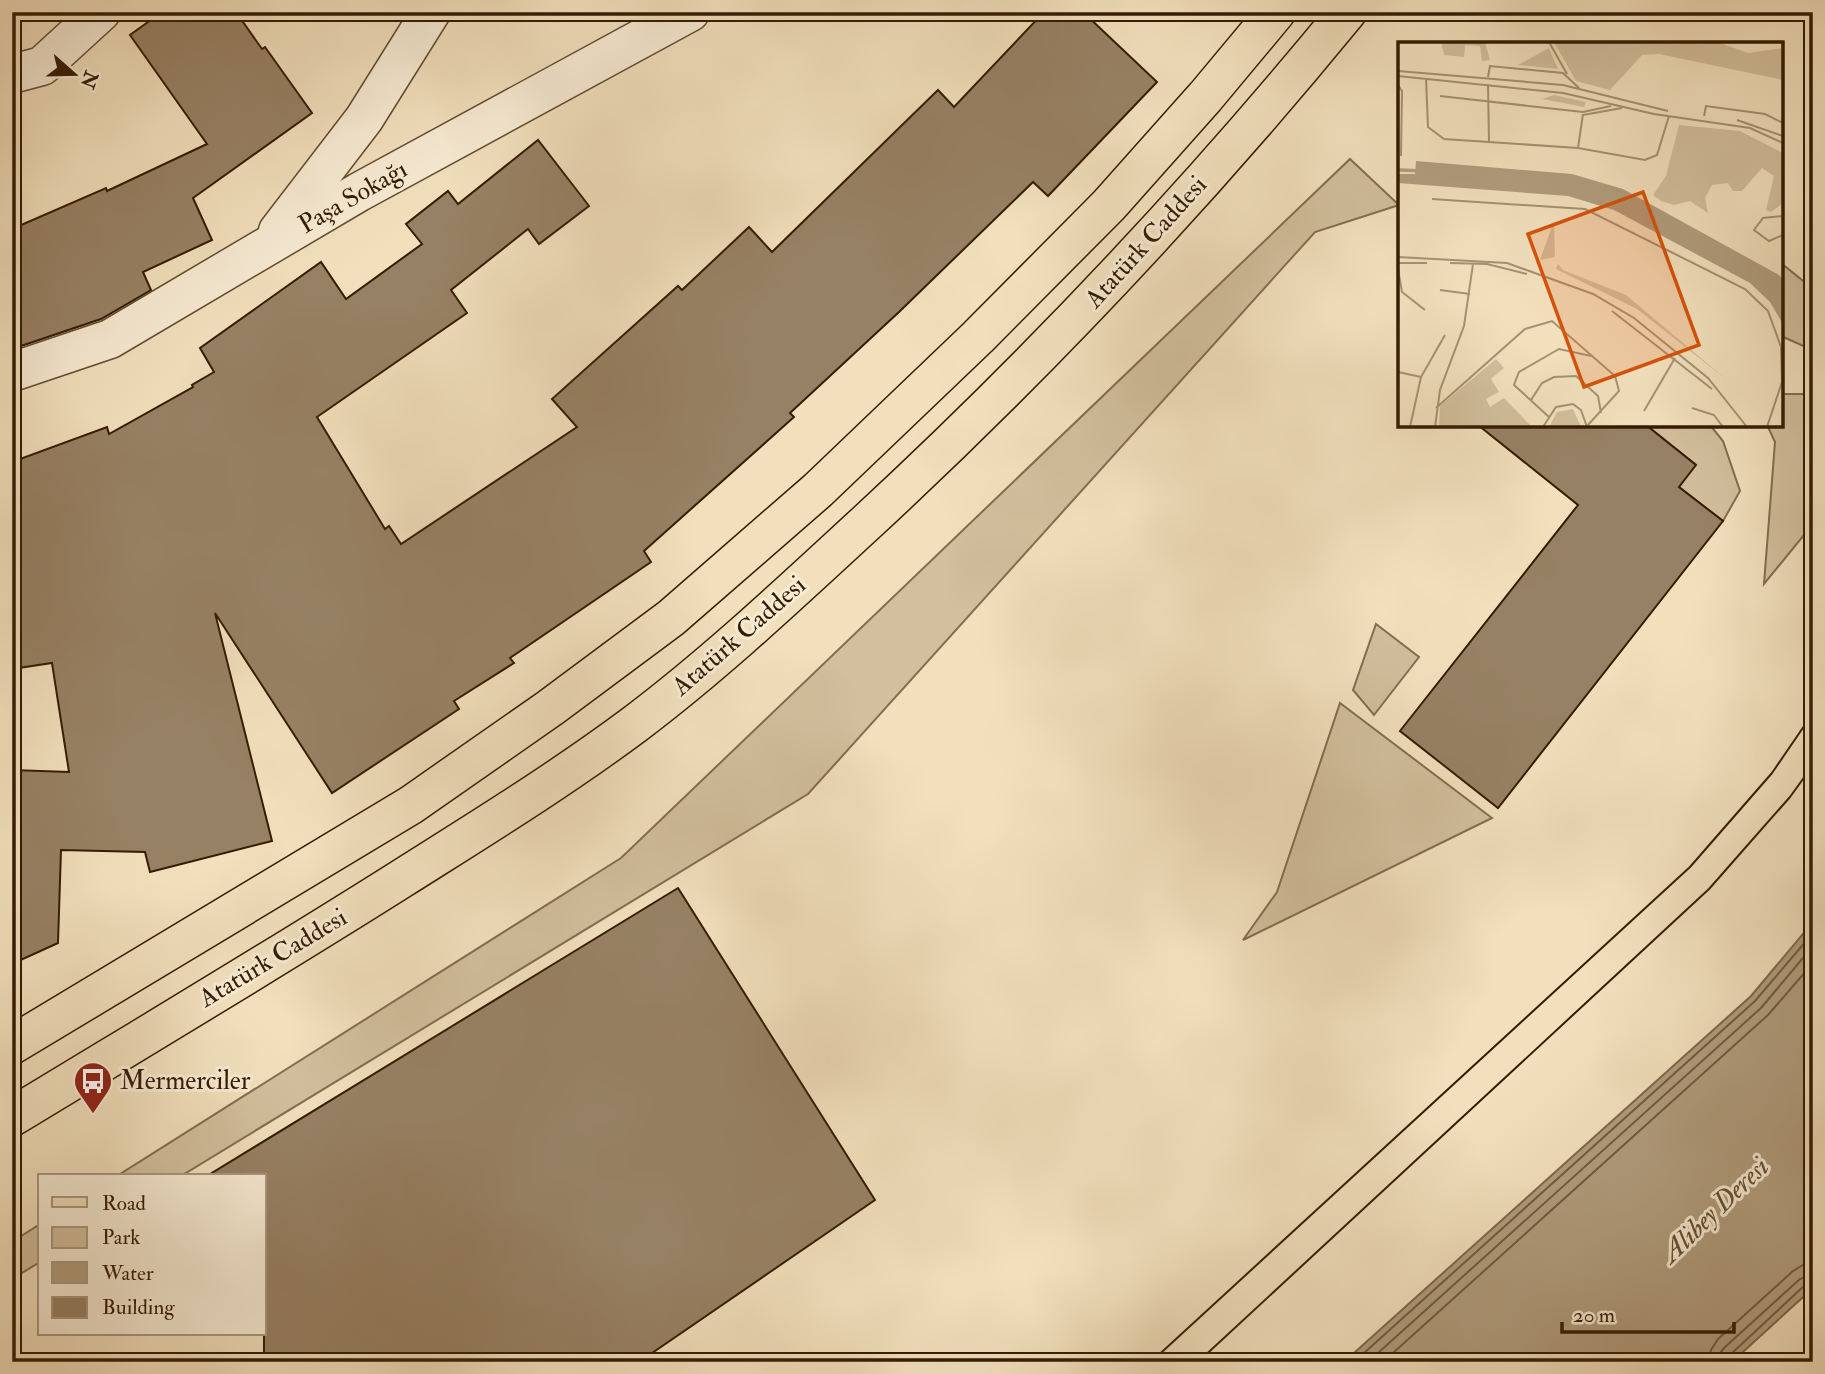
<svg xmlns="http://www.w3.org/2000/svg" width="1825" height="1374" viewBox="0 0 1825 1374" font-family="'IM FELL Double Pica',serif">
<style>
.green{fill:#d2bf9d;stroke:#836d50;stroke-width:2}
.water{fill:#b19d7e;stroke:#7f694d;stroke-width:2}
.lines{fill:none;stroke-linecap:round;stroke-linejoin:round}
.shore{stroke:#725c40;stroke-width:2}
.building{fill:#978164;stroke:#341b03;stroke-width:2}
.minor-casing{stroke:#644c32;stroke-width:41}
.primary-casing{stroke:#341b03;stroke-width:41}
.minor{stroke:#f7ebd4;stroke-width:38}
.primary{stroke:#f2e0bd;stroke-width:38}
.tram{stroke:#341b03;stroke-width:2}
.labels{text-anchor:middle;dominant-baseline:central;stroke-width:6;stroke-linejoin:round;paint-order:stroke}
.street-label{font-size:26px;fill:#341b03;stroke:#f7ebd4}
.poi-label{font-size:26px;fill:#341b03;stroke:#f7ebd4;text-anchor:start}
.water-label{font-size:28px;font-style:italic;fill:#664f34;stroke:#f7ebd4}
.inset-river{fill:none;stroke:#b19d7e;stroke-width:3.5}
.inset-road{fill:none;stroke:#a69173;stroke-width:2}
.view{fill:#d6530b;fill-opacity:0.15;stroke:#d6530b;stroke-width:3.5}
.inset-edge{fill:none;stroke:#341b03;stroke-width:3.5}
</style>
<rect width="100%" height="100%" fill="#f2e0bd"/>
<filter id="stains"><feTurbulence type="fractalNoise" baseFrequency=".00286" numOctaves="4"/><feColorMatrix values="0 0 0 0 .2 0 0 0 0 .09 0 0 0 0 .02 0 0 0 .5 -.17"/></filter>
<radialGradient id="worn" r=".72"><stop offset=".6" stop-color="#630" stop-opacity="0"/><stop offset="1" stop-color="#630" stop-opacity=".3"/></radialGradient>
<!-- green -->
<g class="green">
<path d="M 1350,159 L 1399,205 L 1315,232 L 808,794 L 181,1176 L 117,1176 L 621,858 Z"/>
<path d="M 1781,263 L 1813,289 L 1813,348 L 1810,349 L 1781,336 Z"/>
<path d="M 1781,394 L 1813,394 L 1813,524 L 1764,584 L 1775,442 L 1767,425 L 1781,425 Z"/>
<path d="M 1646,425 L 1710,425 L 1723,441 L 1740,491 L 1723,521 L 1679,487 L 1695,464 Z"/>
<path d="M 1376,624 L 1419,657 L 1374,715 L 1353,690 Z"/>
<path d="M 1340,703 L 1492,818 L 1243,940 L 1277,892 Z"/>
<path d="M 40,1224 L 40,1262 L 12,1279 L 12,1242 Z"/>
</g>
<!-- water -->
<path class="water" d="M 1813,922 L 1813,1288 L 1732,1362 L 1344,1362 L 1751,996 Z"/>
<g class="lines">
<!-- shore -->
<g class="shore">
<path d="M 1354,1362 L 1755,1001 L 1813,933"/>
<path d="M 1368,1362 L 1761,1008 L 1813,946"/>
<path d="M 1383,1362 L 1768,1015 L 1813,963"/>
<path d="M 1709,1362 L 1711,1350 L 1718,1339 L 1793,1271 L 1803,1265 L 1813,1264"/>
<path d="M 1719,1362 L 1720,1353 L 1725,1347 L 1800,1279 L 1813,1275"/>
<path d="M 1728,1362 L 1731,1354 L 1805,1285 L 1813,1284"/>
</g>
</g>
<!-- building -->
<g class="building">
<path d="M 162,12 L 236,12 L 262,49 L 265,47 L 312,113 L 193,198 L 212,240 L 143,272 L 151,290 L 101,319 L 12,349 L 12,229 L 106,188 L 107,191 L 207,144 L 130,35 Z"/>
<path d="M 1044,12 L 1083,12 L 1157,82 L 1048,196 L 1033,182 L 899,312 L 790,413 L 794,417 L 644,551 L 651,562 L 510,658 L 514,663 L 454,701 L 459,709 L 332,793 L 215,613 L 272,841 L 150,872 L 145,852 L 61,850 L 58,943 L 12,964 L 12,770 L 69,772 L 52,663 L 12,669 L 12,462 L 107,427 L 109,434 L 193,387 L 192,385 L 214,372 L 200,348 L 321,262 L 346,299 L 422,244 L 406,224 L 448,191 L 458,204 L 538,140 L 589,206 L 539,244 L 528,229 L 451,290 L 467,313 L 317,417 L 385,529 L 389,526 L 401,544 L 577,427 L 552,399 L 678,286 L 682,290 L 749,227 L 772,252 L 938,90 L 954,107 Z"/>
<path d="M 1478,425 L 1646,425 L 1696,465 L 1679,487 L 1723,521 L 1498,808 L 1400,731 L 1578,505 Z"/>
<path d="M 678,888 L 875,1200 L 639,1362 L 264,1362 L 264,1176 L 207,1176 Z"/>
</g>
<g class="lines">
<defs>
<g id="minor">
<path d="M 12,74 L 42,66 L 101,12"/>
<path d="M 278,231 L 364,119 L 431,12"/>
<path d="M 12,372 L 110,339 L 359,192 L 690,12"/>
</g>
<g id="primary">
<path d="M 12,1045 L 411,805 L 550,708 L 671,618 L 818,490 L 978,337 L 1109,205 L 1206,96 L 1276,12"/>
<path d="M 12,1117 C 142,1038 273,960 401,879 C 480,829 560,780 635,724 C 717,662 791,592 866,523 C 1039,363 1198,194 1347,12"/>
</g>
</defs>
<!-- minor casing -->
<use href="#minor" class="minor-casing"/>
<!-- primary casing -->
<use href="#primary" class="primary-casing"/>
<!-- minor -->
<use href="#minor" class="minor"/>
<!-- primary -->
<use href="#primary" class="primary"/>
<!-- tram -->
<g class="tram">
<path d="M 1151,1362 L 1690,867 L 1772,773 L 1813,713"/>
<path d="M 1198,1362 L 1709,889 L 1790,797 L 1813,765"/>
</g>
</g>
<!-- icons -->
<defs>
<symbol id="bus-pin" viewBox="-11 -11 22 30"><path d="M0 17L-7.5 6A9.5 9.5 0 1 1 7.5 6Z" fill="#8f2418" stroke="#f7ebd4"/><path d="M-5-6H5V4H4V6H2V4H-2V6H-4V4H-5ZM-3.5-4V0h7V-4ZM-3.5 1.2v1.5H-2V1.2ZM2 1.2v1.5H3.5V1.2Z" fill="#fff"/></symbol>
</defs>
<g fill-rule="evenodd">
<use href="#bus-pin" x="71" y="1059" width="44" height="60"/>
</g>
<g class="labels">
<!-- street labels -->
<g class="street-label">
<text transform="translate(353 197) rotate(-30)">Paşa Sokağı</text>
<text transform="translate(1146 242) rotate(-48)">Atatürk Caddesi</text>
<text transform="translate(739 636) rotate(-41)">Atatürk Caddesi</text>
<text transform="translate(273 958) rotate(-31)">Atatürk Caddesi</text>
</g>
<!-- poi labels -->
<g class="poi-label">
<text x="120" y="1081">Mermerciler</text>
</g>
<!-- water labels -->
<g class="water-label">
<text transform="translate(1715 1210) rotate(-44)">Alibey Deresi</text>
</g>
</g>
<!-- overview -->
<g transform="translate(1398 42)">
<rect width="385" height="385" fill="#f2e0bd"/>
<path d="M 43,0 L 87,0 L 92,18 L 84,19 L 82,4 L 67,3 L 66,15 L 46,13 ZM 156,0 L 319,0 L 350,11 L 385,6 L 385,38 L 261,12 L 244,13 L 212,48 L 178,39 ZM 151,6 L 160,27 L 120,23 ZM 103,49 L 144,57 L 156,53 L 188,60 L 186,65 ZM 281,83 L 342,89 L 385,111 L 385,161 L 373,170 L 368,168 L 376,134 L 364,126 L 344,149 L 335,149 L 330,141 L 314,143 L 307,156 L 310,171 L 292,159 L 276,163 L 263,159 L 255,153 L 268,134 ZM 156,179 L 157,215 L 142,218 ZM 160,222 L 165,228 L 228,253 L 329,338 L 239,267 L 158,227 ZM 98,317 L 106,326 L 93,337 L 101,350 L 88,357 L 92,365 L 106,356 L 134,385 L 41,385 L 42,364 ZM 175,367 L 183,385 L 151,385 L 159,370 Z" fill="#d2bf9d"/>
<path d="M 18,119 L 174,132 L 225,147 L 381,233 L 385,237 L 385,282 L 372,260 L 352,241 L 216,168 L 170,154 L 0,141 L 0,132 L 17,132 Z" fill="#b19d7e"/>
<path class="inset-river" d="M 0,128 L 27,129"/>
<path class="inset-road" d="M 151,0 L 169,32M 0,29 L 165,43 L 270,69M 0,34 L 165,51 L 256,72 L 352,86 L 385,101M 90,35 L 92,24 L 165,31 L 181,46M 28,36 L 30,85 L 46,97 L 180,106 L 247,118 L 259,113 L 271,74M 90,42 L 91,101M 0,43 L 4,49 L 3,114M 42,54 L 185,70 L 213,64M 185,73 L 224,66M 306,74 L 308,64 L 367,72 L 385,81M 339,78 L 385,94M 180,106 L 185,72M 34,157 L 187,167 L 347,247 L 370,269 L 383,305 L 384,340 L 369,385M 385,174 L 365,176 L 356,188 L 371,199 L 385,193M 0,215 L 109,221 L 195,252 L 236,276 L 310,336 L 349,385M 0,221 L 29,221M 52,221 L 89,222 L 129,232M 0,227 L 4,250 L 27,268M 42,248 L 72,252M 214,269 L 314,347M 0,330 L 23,335M 133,358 L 144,341 L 156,335 L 178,334 L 200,354 L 203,371M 38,366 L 127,287 L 154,279 L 217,334 L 221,349 L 189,384M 294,366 L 316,373 L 325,385M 246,369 L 277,316M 151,375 L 116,343 L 121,330 L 161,307 L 193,314M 12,385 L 23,335 L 47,293M 37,385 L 42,348 L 66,284 L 75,222M 145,385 L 158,365 L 175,362 L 183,368 L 189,385"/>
<path class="view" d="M 245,150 L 301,303 L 186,345 L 130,192 Z"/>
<rect width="385" height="385" class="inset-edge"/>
</g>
<!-- margin -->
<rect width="1825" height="1374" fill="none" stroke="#f2e0bd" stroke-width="42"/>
<rect x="14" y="14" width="1797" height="1346" fill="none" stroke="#341b03" stroke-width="3.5"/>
<rect x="21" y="21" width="1783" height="1332" fill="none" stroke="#341b03" stroke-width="2"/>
<!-- legend -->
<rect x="38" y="1174" width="228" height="161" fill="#f7ebd4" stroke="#a99880" stroke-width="2"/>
<rect x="52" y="1197" width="35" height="10" fill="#f2e0bd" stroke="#a99880" stroke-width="2"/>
<text x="102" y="1210" font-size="21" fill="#341b03">Road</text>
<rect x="52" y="1227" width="35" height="21" fill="#d2bf9d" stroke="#a99880" stroke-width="2"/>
<text x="102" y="1244" font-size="21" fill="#341b03">Park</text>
<rect x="52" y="1262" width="35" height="21" fill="#b19d7e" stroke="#a99880" stroke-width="2"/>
<text x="102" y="1280" font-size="21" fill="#341b03">Water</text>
<rect x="52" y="1297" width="35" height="21" fill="#978164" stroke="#a99880" stroke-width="2"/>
<text x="102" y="1314" font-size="21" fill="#341b03">Building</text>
<!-- north arrow -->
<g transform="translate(74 74) rotate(110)" stroke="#f7ebd4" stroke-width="5" paint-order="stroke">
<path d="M0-5L12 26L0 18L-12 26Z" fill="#341b03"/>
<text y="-10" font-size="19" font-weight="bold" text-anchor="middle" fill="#341b03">N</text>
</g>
<!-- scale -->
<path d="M1562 1322v10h172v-10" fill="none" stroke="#341b03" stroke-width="3.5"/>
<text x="1573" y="1322" font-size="21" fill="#341b03" stroke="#f7ebd4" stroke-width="5" paint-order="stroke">20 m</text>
<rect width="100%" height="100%" filter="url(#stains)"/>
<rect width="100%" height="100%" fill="url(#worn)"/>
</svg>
